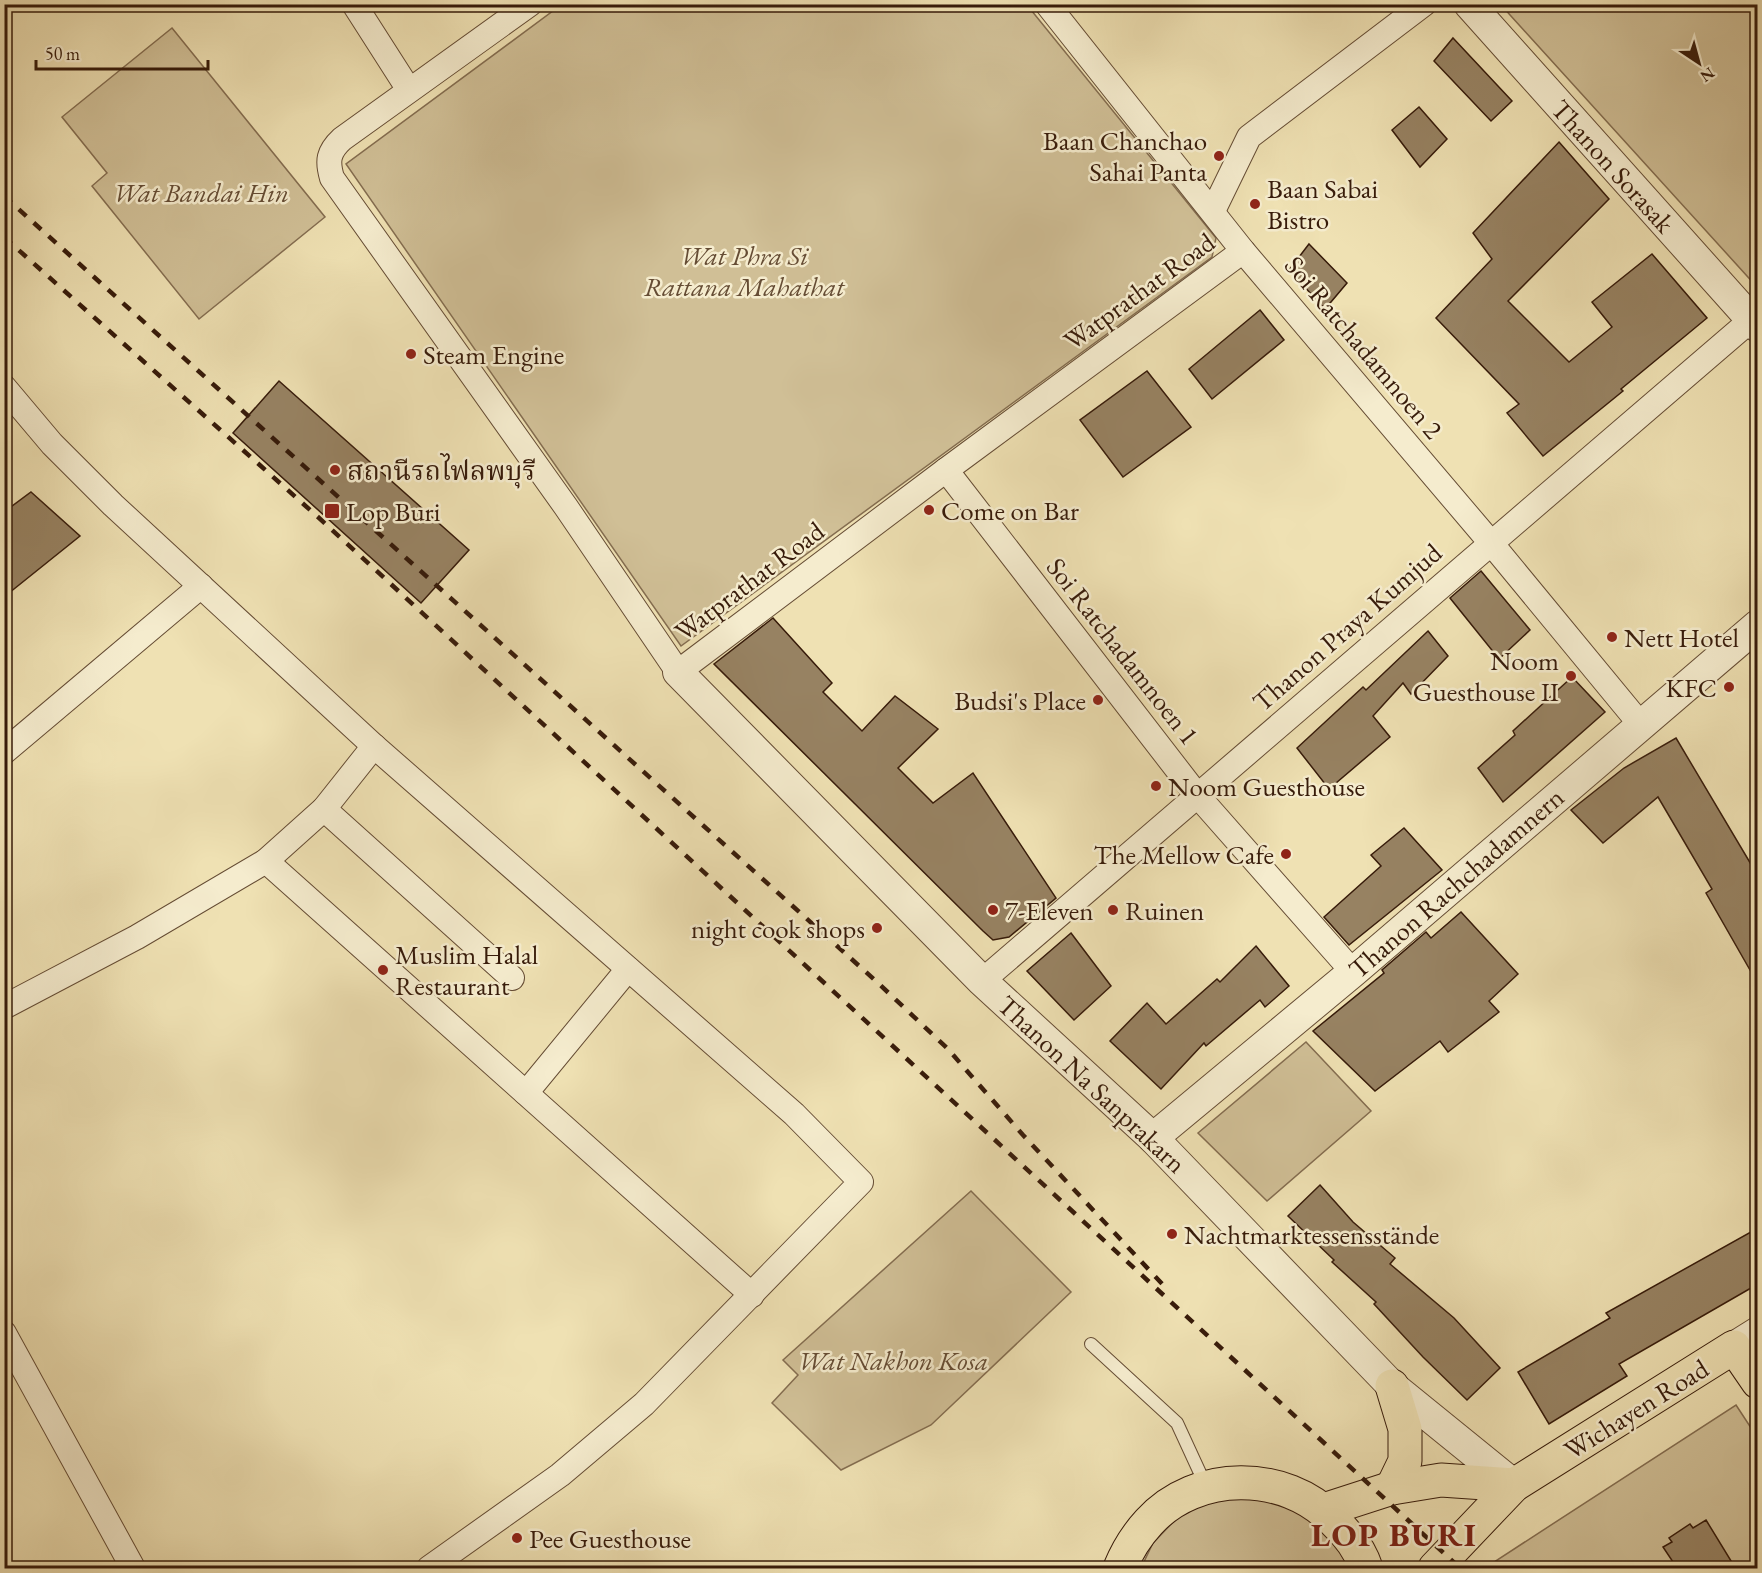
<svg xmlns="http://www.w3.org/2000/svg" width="1762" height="1573" viewBox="0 0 1762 1573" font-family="'EB Garamond','Noto Serif Thai',serif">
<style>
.green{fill:#d0bf96;stroke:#846d50;stroke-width:1.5}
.building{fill:#978262;stroke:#371b0a;stroke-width:1.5}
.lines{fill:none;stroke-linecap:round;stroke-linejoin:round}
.service-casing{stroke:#654c34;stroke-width:14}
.minor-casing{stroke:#654c34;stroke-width:26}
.tertiary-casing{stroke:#654c34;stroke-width:32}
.primary-casing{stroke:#371b0a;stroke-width:35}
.service{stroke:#f5ecce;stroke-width:12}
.minor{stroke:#f5ecce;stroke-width:24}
.tertiary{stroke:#f5ecce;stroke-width:30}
.primary{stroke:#efe1b3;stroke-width:33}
.rail{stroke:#371b0a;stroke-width:4.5;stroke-dasharray:10 10;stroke-linecap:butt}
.poi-dot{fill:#8f2418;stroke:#f5ecce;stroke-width:2}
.labels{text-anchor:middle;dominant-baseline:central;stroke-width:5;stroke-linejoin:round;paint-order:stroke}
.poi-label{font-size:27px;fill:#371b0a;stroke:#f5ecce;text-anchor:start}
.street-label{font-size:27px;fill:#371b0a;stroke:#f5ecce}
.park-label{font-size:27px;font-style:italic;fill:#654c34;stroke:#f5ecce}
.district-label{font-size:33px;font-weight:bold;letter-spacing:1.5px;fill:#7a1f14;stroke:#f5ecce}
</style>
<rect width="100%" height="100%" fill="#efe1b3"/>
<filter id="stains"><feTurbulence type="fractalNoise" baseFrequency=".00333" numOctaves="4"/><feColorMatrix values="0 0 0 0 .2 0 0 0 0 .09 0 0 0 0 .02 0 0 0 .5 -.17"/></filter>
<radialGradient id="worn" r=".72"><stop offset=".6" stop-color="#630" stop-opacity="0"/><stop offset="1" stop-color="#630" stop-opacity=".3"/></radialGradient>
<!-- green -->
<g class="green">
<path d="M 561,5 L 1027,5 L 1216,238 L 1212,257 L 681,646 L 346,164 Z"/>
<path d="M 1501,5 L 1757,5 L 1757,287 Z"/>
<path d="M 172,28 L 325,217 L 199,319 L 92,186 L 107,173 L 62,117 Z"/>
<path d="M 1306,1042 L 1371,1111 L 1267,1201 L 1198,1133 Z"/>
<path d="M 971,1191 L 1071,1292 L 931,1425 L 841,1470 L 772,1403 L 798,1375 L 783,1360 Z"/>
<path d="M 1736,1405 L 1757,1437 L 1757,1568 L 1501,1568 L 1494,1562 Z"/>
<path d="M 1246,1495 C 1257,1497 1272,1497 1283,1501 C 1317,1514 1336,1536 1350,1568 L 1141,1568 L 1153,1543 L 1178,1517 L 1210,1501 Z"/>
</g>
<!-- building -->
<g class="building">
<path d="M 1453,38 L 1512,101 L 1491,121 L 1434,61 Z"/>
<path d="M 1419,107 L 1447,139 L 1420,167 L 1392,130 Z"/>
<path d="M 1559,142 L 1609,199 L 1508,301 L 1569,362 L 1612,327 L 1592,302 L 1652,254 L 1707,318 L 1621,389 L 1623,391 L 1543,456 L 1507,413 L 1519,404 L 1436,318 L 1492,259 L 1473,233 Z"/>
<path d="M 1309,244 L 1347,283 L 1325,309 L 1289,270 Z"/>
<path d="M 1260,310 L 1284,340 L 1212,399 L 1189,369 Z"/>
<path d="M 1147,371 L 1191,427 L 1123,477 L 1080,420 Z"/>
<path d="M 279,381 L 469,550 L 421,603 L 233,433 Z"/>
<path d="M 31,492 L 80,536 L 4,597 L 4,512 Z"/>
<path d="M 1481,571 L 1530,630 L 1499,659 L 1450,598 Z"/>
<path d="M 773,618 L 832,683 L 823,692 L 862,731 L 895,696 L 938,729 L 898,768 L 933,803 L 973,773 L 1056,898 L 1009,937 L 993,940 L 983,931 L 714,664 Z"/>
<path d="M 1428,631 L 1448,656 L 1411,694 L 1403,683 L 1373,716 L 1390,737 L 1329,789 L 1297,748 L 1363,687 L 1366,690 Z"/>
<path d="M 1572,677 L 1605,712 L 1503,802 L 1478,768 L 1515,735 L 1513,731 Z"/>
<path d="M 1676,738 L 1758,876 L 1758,984 L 1706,893 L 1712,889 L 1658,797 L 1603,843 L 1571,810 L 1624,768 Z"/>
<path d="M 1404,828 L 1442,870 L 1349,945 L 1324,917 L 1381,866 L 1371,855 Z"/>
<path d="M 1461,912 L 1518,974 L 1489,1001 L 1499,1012 L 1448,1052 L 1440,1041 L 1375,1091 L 1313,1031 L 1384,973 L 1382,970 L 1426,932 L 1431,938 Z"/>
<path d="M 1071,933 L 1111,986 L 1074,1020 L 1027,971 Z"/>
<path d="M 1256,946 L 1289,986 L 1265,1007 L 1260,1000 L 1206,1046 L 1204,1043 L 1161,1089 L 1110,1041 L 1147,1003 L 1166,1024 L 1217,979 L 1220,982 Z"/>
<path d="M 1320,1185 L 1353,1222 L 1395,1258 L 1390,1264 L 1454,1318 L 1500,1368 L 1467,1400 L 1423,1357 L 1374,1304 L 1376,1302 L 1332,1262 L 1334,1260 L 1288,1216 Z"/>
<path d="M 1758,1228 L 1758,1284 L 1619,1364 L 1627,1376 L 1549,1424 L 1518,1372 L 1610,1318 L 1606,1313 Z"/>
<path d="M 1706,1520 L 1736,1569 L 1690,1569 L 1686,1562 L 1677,1568 L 1663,1547 L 1672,1542 L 1669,1538 L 1690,1524 L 1693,1528 Z"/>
</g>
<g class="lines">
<defs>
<path id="service" d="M 1091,1344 L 1177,1423 L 1206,1486"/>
<g id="minor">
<path d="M 354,4 L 409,90"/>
<path d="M 530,4 L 342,139 C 328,152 327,161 332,178 L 566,507 L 678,672 L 946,470 L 1243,251"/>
<path d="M 1047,4 L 1243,251 L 1491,543 L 1641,725"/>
<path d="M 1213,211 L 1249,137 L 1424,4"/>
<path d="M 4,387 L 52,444 L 113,505 L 374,746 L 794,1114 L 861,1182 L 644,1404 L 560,1475 L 429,1568"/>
<path d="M 946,470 L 1197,795 L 1353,972"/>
<path d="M 4,752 L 201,586"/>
<path d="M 324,809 L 512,978"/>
<path d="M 266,861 L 752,1295"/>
<path d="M 982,981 L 1751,320"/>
<path d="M 4,1007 L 137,937 L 266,861 L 324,809 L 374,746"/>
<path d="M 526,1093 L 628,969"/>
<path d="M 4,1333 L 133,1568"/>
</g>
<g id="tertiary">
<path d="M 1469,4 L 1758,327"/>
<path d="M 678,672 L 982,981 L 1153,1138 L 1392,1386 L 1514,1485"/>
<path d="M 1153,1138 L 1353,972 L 1758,625"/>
<path d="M 1734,1347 L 1758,1332"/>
</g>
<g id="primary">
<path d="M 1392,1386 L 1405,1429 L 1405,1461 L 1392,1488"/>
<path d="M 1324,1510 L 1392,1488 L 1441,1480 L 1514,1485"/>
<path d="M 1120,1568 C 1127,1551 1136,1536 1149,1522 C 1196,1470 1285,1470 1333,1520 C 1347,1533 1360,1550 1366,1568"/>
<path d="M 1435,1568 L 1514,1485 L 1734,1347 L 1758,1382"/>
</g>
</defs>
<!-- service casing -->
<use href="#service" class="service-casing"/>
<!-- minor casing -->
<use href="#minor" class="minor-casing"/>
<!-- tertiary casing -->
<use href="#tertiary" class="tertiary-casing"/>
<!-- primary casing -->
<use href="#primary" class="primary-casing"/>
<!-- service -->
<use href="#service" class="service"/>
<!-- minor -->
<use href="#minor" class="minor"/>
<!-- tertiary -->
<use href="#tertiary" class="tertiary"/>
<!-- primary -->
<use href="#primary" class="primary"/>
<!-- rail -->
<g class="rail">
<path d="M 4,196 L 877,982 L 947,1048 L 1023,1135 L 1166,1288"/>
<path d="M 4,237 L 318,517 L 1460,1568"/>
</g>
</g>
<!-- markers -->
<g class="poi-dot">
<circle cx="1219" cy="156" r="6"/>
<circle cx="1255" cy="204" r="6"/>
<circle cx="411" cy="354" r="6"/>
<circle cx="335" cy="470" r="6"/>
<circle cx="929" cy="510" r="6"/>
<rect x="324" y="503" width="16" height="16" rx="3"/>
<circle cx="1612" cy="637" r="6"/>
<circle cx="1571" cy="676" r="6"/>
<circle cx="1729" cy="687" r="6"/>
<circle cx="1098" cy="700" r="6"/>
<circle cx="1156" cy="786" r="6"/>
<circle cx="1286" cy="854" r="6"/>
<circle cx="993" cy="910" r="6"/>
<circle cx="1113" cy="910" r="6"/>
<circle cx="877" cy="928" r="6"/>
<circle cx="383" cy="970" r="6"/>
<circle cx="1172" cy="1234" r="6"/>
<circle cx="517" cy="1538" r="6"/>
</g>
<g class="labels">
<!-- poi labels -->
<g class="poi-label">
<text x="1207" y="140" text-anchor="end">Baan Chanchao<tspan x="1207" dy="31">Sahai Panta</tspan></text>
<text x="1267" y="188">Baan Sabai<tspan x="1267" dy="31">Bistro</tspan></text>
<text x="423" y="354">Steam Engine</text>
<text x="347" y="470">สถานีรถไฟลพบุรี</text>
<text x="941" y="510">Come on Bar</text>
<text x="346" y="511">Lop Buri</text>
<text x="1624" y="637">Nett Hotel</text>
<text x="1559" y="660" text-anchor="end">Noom<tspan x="1559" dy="31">Guesthouse II</tspan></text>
<text x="1717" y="687" text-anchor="end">KFC</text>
<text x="1086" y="700" text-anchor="end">Budsi's Place</text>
<text x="1168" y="786">Noom Guesthouse</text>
<text x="1274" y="854" text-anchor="end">The Mellow Cafe</text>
<text x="1005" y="910">7-Eleven</text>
<text x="1125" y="910">Ruinen</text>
<text x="865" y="928" text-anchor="end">night cook shops</text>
<text x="395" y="954">Muslim Halal<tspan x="395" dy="31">Restaurant</tspan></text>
<text x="1184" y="1234">Nachtmarktessensstände</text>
<text x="529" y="1538">Pee Guesthouse</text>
</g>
<!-- street labels -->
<g class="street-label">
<text transform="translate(1613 166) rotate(48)">Thanon Sorasak</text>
<text transform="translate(1139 291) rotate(-36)">Watprathat Road</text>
<text transform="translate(1364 347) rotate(50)">Soi Ratchadamnoen 2</text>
<text transform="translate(749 581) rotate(-37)">Watprathat Road</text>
<text transform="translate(1347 627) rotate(-41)">Thanon Praya Kumjud</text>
<text transform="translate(1123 651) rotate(52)">Soi Ratchadamnoen 1</text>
<text transform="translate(1456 883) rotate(-41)">Thanon Rachchadamnern</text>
<text transform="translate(1092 1084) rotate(43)">Thanon Na Sanprakarn</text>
<text transform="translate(1636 1409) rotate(-32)">Wichayen Road</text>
</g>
<!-- park labels -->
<g class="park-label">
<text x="201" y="192">Wat Bandai Hin</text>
<text x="744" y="255">Wat Phra Si<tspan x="744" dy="31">Rattana Mahathat</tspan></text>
<text x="893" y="1360">Wat Nakhon Kosa</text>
</g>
<!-- district labels -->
<g class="district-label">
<text x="1394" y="1534">LOP BURI</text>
</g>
</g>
<!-- margin -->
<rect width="1762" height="1573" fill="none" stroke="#efe1b3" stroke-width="24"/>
<rect x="6" y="6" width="1750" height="1561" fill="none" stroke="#371b0a" stroke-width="3"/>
<rect x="12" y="12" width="1738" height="1549" fill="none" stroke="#371b0a" stroke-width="1.5"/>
<!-- north arrow -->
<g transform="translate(1699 63) rotate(144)" stroke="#f5ecce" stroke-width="4.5" paint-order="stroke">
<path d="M0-4.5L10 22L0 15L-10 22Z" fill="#371b0a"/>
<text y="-9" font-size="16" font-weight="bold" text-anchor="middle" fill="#371b0a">N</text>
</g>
<!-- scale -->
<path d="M36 60v9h172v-9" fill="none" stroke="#371b0a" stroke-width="3"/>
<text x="45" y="60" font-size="18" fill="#371b0a" stroke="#f5ecce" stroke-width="4.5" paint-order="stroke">50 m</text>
<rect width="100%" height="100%" filter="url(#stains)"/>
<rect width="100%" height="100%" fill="url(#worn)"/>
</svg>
